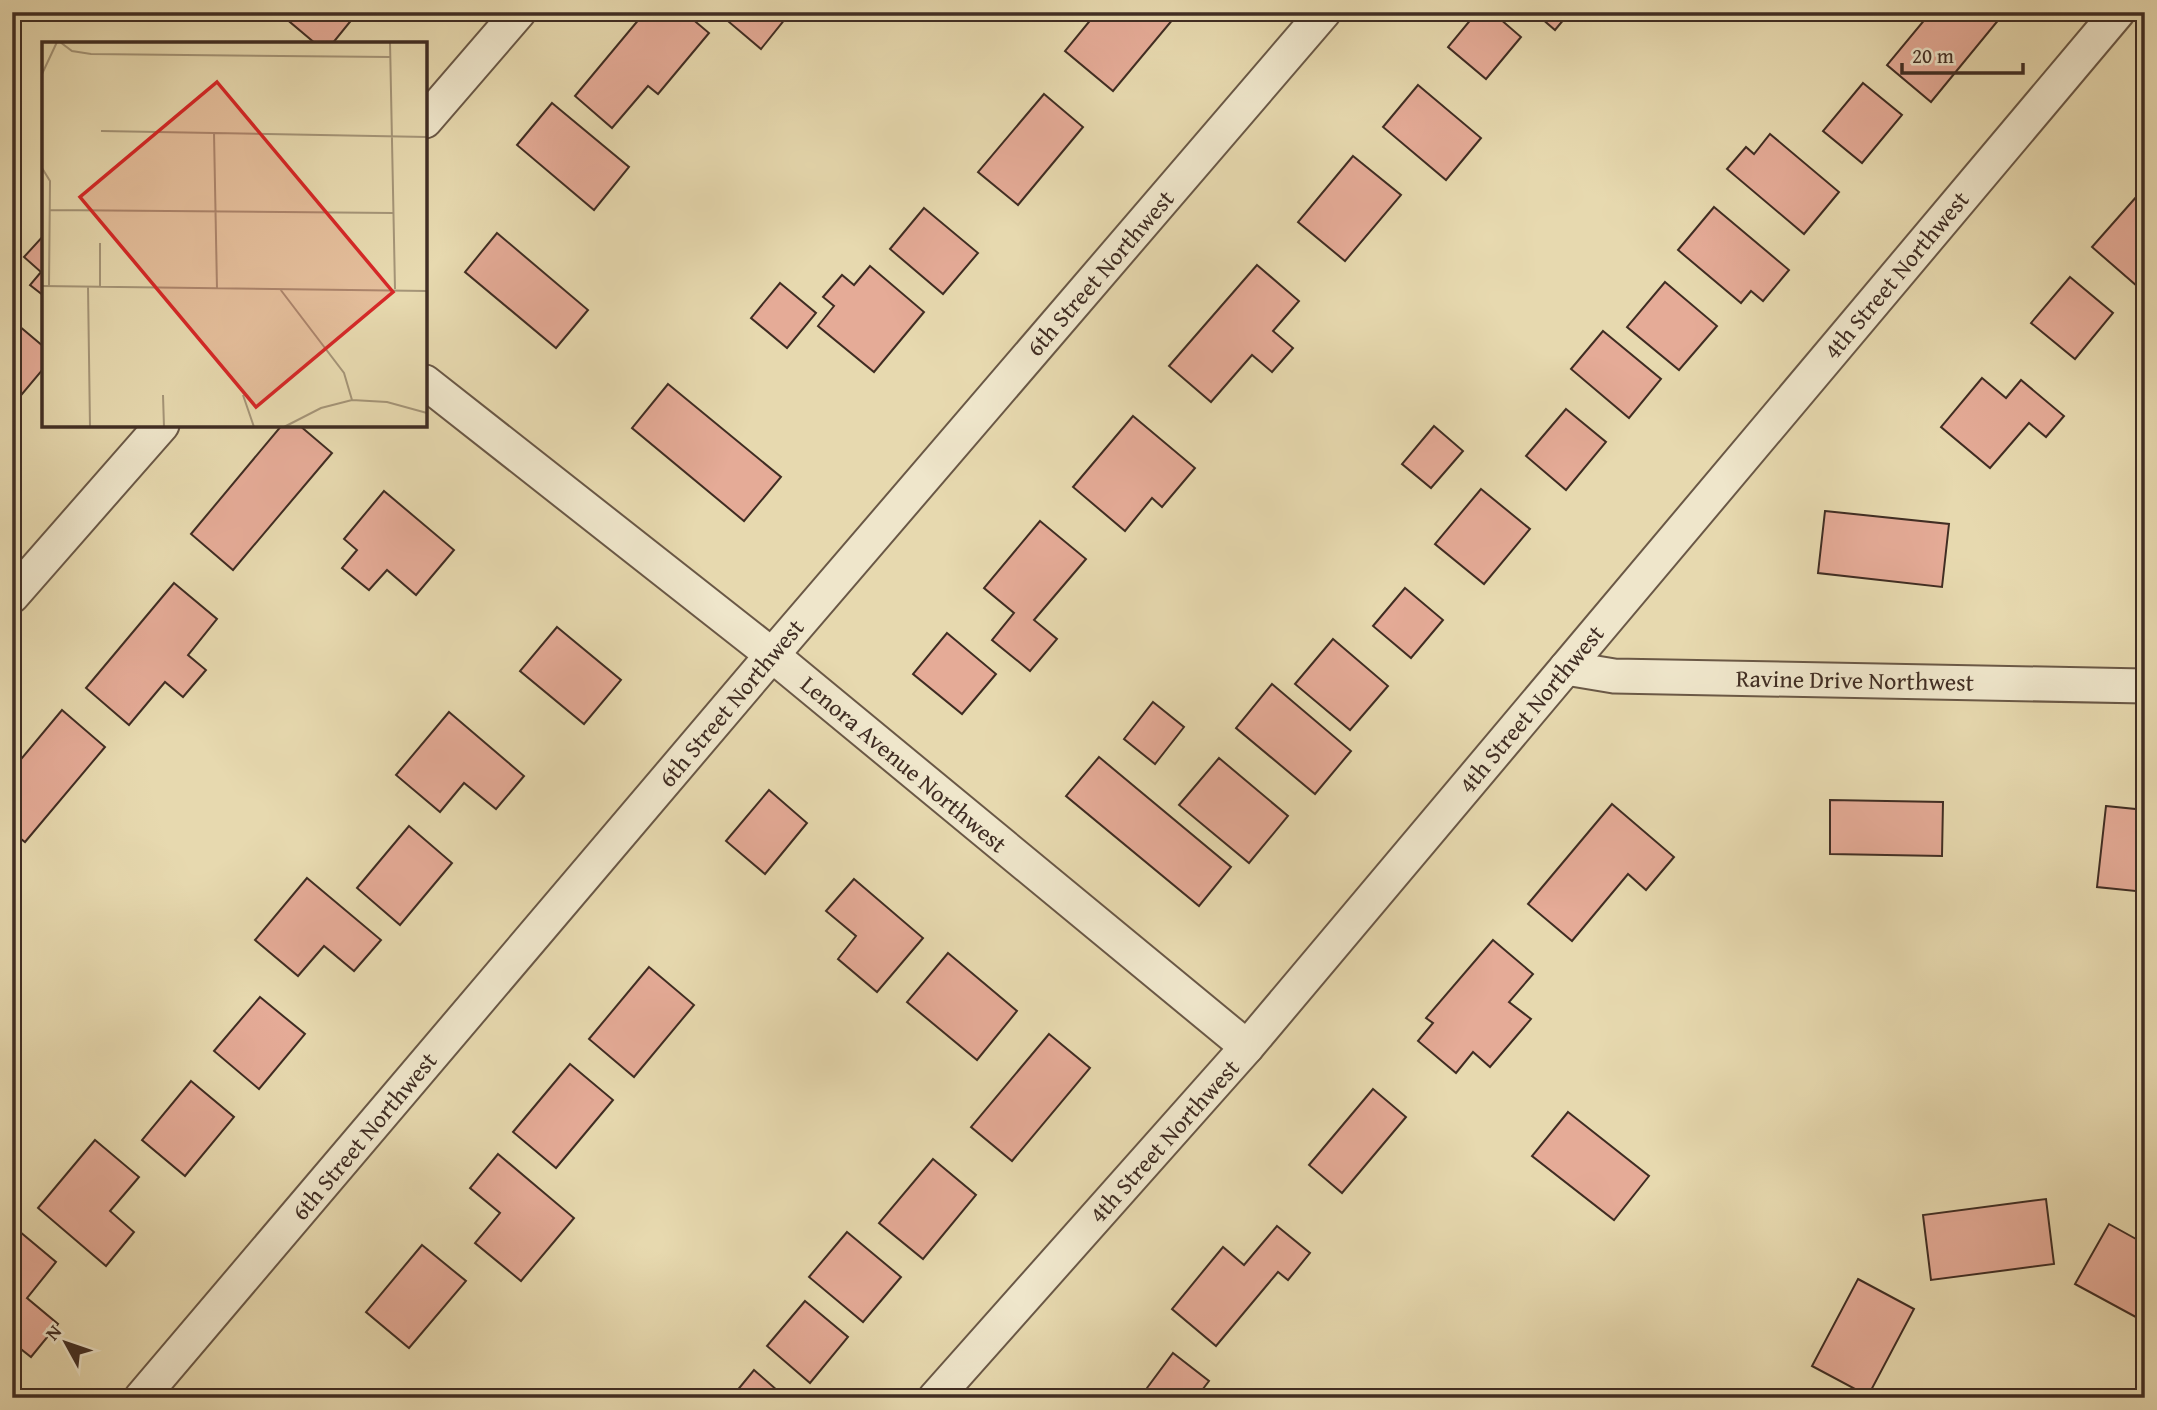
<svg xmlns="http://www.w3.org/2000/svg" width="2157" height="1410" viewBox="0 0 2157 1410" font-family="'Gentium Book Plus',serif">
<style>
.building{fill:#e5ab97;stroke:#402d23;stroke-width:2}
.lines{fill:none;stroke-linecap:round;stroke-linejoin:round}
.minor-casing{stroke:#6a5846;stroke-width:37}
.minor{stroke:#efe6cb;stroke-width:33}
.labels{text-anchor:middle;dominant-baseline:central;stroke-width:5;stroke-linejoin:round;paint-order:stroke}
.street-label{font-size:24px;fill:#402d23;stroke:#efe6cb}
.inset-road{fill:none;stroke:#a49477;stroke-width:2}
.view{fill:#d62828;fill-opacity:0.15;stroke:#d62828;stroke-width:3.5}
.inset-edge{fill:none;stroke:#402d23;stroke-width:3.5}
</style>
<rect width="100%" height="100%" fill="#e7d9af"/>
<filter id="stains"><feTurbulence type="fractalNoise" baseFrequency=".00286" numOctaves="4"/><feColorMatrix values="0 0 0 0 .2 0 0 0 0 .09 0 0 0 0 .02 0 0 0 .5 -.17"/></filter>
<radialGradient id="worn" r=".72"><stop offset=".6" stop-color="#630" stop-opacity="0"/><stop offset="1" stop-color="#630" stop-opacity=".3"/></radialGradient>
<!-- building -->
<g class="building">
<path d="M 288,12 L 358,12 L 332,44 L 316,44 L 284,17 Z"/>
<path d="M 645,12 L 684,12 L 709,33 L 658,94 L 648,86 L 612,128 L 575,96 Z"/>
<path d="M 738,12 L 777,12 L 785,19 L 761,49 L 729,22 Z"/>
<path d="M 1097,12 L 1179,12 L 1113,91 L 1065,51 Z"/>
<path d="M 1477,12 L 1492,12 L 1521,37 L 1486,79 L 1448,47 Z"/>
<path d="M 1534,12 L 1570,12 L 1555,30 Z"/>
<path d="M 1931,12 L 2005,12 L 1931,102 L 1887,65 Z"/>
<path d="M 1863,83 L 1902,115 L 1862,163 L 1823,131 Z"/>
<path d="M 1418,85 L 1481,138 L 1446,180 L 1383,127 Z"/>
<path d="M 1044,94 L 1083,127 L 1018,205 L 978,172 Z"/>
<path d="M 552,103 L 629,167 L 594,210 L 517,145 Z"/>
<path d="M 1770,134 L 1839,192 L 1804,234 L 1727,169 L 1746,147 L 1754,154 Z"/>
<path d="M 1353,156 L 1401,195 L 1345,261 L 1298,222 Z"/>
<path d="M 2145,187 L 2145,293 L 2092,247 Z"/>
<path d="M 1714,207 L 1789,270 L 1763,301 L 1751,291 L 1741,303 L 1678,250 Z"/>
<path d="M 924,208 L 978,253 L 943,294 L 890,249 Z"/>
<path d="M 497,233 L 588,310 L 556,348 L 465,272 Z"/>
<path d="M 44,235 L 44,296 L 30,285 L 41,272 L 24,257 Z"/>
<path d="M 1257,265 L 1299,301 L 1273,331 L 1293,348 L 1272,372 L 1252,355 L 1211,402 L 1169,366 Z"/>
<path d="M 870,266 L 924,312 L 874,372 L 818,326 L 834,306 L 823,297 L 842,275 L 854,285 Z"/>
<path d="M 2070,277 L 2113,313 L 2075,359 L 2031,323 Z"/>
<path d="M 1665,282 L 1717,326 L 1679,370 L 1627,327 Z"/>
<path d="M 780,283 L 816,313 L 787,348 L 751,318 Z"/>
<path d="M 12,320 L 44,347 L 44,368 L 12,406 Z"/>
<path d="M 1603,331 L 1661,379 L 1629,418 L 1571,369 Z"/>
<path d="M 1982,378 L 2006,398 L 2021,380 L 2064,416 L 2046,437 L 2029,423 L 1990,468 L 1941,427 Z"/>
<path d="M 668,384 L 781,477 L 744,521 L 632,428 Z"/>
<path d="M 1566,409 L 1606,442 L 1566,490 L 1526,456 Z"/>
<path d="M 1133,416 L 1195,468 L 1162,507 L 1152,498 L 1125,531 L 1073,487 Z"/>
<path d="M 282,425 L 299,425 L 332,453 L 233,570 L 191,534 Z"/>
<path d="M 1434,426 L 1463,451 L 1431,488 L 1402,464 Z"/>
<path d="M 1481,489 L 1530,529 L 1484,584 L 1435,544 Z"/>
<path d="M 384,491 L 454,550 L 416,595 L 387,570 L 369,590 L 342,568 L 357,550 L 344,539 Z"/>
<path d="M 1825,511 L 1949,524 L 1942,587 L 1818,573 Z"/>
<path d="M 1040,521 L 1086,559 L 1034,620 L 1057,639 L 1030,671 L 992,640 L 1014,613 L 984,588 Z"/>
<path d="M 174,583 L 217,619 L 188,655 L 206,670 L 183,697 L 165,682 L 129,725 L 86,688 Z"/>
<path d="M 1405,588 L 1443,620 L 1411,658 L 1373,626 Z"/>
<path d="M 557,627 L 621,680 L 584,724 L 520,671 Z"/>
<path d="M 947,633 L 996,674 L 962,714 L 913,674 Z"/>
<path d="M 1333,639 L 1388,686 L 1350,730 L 1295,684 Z"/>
<path d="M 1272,684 L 1351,751 L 1315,794 L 1236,728 Z"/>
<path d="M 1153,702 L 1184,727 L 1155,764 L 1124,739 Z"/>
<path d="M 62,710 L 105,747 L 25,842 L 12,832 L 12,770 Z"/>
<path d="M 449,712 L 524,776 L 496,809 L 464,783 L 440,812 L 396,775 Z"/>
<path d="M 1099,757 L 1231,867 L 1199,906 L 1066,796 Z"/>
<path d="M 1219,758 L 1288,816 L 1249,863 L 1179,805 Z"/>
<path d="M 769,790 L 807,823 L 765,874 L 726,841 Z"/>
<path d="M 1830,800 L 1943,802 L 1942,856 L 1830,854 Z"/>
<path d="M 1612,804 L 1674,857 L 1646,890 L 1628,874 L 1572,941 L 1528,904 Z"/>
<path d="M 2106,806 L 2145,810 L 2145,892 L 2097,887 Z"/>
<path d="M 409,826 L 452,863 L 400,925 L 357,888 Z"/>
<path d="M 307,878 L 381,940 L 354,971 L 324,946 L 298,976 L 255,940 Z"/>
<path d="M 854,879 L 923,938 L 877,992 L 838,959 L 856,936 L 826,911 Z"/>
<path d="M 1493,940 L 1533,974 L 1509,1002 L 1531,1019 L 1490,1067 L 1473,1052 L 1456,1073 L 1418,1041 L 1433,1023 L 1426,1018 Z"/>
<path d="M 948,953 L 1017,1011 L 977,1060 L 907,1002 Z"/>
<path d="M 649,967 L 694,1005 L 634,1077 L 589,1039 Z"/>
<path d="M 260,997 L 305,1034 L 259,1089 L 214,1051 Z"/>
<path d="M 1049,1034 L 1090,1068 L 1012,1161 L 971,1127 Z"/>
<path d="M 570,1064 L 613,1100 L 556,1168 L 513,1132 Z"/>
<path d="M 191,1081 L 234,1117 L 185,1176 L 142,1140 Z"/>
<path d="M 1373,1089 L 1406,1117 L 1342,1193 L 1309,1165 Z"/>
<path d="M 1568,1112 L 1649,1176 L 1614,1220 L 1532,1156 Z"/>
<path d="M 95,1140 L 139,1177 L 110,1211 L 134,1232 L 106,1266 L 38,1208 Z"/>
<path d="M 498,1154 L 574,1218 L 521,1281 L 475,1243 L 500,1213 L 470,1188 Z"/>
<path d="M 933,1159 L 976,1195 L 923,1259 L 879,1223 Z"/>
<path d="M 2046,1199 L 2054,1264 L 1931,1280 L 1923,1215 Z"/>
<path d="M 2109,1224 L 2145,1244 L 2145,1322 L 2075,1284 Z"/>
<path d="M 13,1226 L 56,1262 L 27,1298 L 58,1324 L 31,1357 L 12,1342 Z"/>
<path d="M 1277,1226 L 1310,1253 L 1288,1280 L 1278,1272 L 1216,1346 L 1172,1309 L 1223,1247 L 1244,1265 Z"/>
<path d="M 847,1232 L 901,1277 L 863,1322 L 809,1277 Z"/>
<path d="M 422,1245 L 466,1281 L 409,1348 L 366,1312 Z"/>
<path d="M 1858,1279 L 1914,1309 L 1868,1396 L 1812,1366 Z"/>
<path d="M 805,1301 L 848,1337 L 810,1383 L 767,1346 Z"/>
<path d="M 1173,1353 L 1209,1381 L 1196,1398 L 1153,1398 L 1156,1395 L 1147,1388 Z"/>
<path d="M 754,1370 L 786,1398 L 731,1398 Z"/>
</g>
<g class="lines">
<defs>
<g id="minor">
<path d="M 425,121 L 519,12"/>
<path d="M 425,382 L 772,655 L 1247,1047"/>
<path d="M 12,596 L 162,425"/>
<path d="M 1566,668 L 1614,676 L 2145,686"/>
<path d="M 141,1398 L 772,655 L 1324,12"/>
<path d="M 935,1398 L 1247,1047 L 2118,12"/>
</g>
</defs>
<!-- minor casing -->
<use href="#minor" class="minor-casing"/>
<!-- minor -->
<use href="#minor" class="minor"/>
</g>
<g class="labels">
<!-- street labels -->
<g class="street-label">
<text transform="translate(1100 273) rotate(-49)">6th Street Northwest</text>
<text transform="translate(1896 275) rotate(-50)">4th Street Northwest</text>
<text transform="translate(1855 680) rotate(1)">Ravine Drive Northwest</text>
<text transform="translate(731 703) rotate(-50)">6th Street Northwest</text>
<text transform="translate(1531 709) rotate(-50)">4th Street Northwest</text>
<text transform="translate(904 764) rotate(40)">Lenora Avenue Northwest</text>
<text transform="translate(364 1136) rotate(-50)">6th Street Northwest</text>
<text transform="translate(1164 1141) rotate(-48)">4th Street Northwest</text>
</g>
</g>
<!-- overview -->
<g transform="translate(42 42)">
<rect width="385" height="385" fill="#e7d9af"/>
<path class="inset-road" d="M 18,0 L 30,9 L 49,12 L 348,15M 348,0 L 353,247M 0,32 L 15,0M 59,89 L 385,95M 172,91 L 175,247M 0,126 L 8,139 L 7,244M 7,168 L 351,171M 0,244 L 385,249M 46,245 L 48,385M 58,245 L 58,201M 238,247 L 302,331 L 310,358M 121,353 L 122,385M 201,353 L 212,385M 242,385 L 279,366 L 310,358 L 345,360 L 385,371"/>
<path class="view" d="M 175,40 L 351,250 L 214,365 L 38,155 Z"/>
<rect width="385" height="385" class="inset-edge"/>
</g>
<!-- margin -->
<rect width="2157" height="1410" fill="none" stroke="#e7d9af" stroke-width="42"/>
<rect x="14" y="14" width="2129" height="1382" fill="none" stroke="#402d23" stroke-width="3.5"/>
<rect x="21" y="21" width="2115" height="1368" fill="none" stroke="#402d23" stroke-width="2"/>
<!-- north arrow -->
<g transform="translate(66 1343) rotate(310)" stroke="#efe6cb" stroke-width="5" paint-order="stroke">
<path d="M0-5L12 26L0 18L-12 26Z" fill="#402d23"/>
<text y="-10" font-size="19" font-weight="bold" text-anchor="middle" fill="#402d23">N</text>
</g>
<!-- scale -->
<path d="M1902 63v10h121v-10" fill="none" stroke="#402d23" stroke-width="3.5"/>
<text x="1912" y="63" font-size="21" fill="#402d23" stroke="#efe6cb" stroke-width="5" paint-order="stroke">20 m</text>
<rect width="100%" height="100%" filter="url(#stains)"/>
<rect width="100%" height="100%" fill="url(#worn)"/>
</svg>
